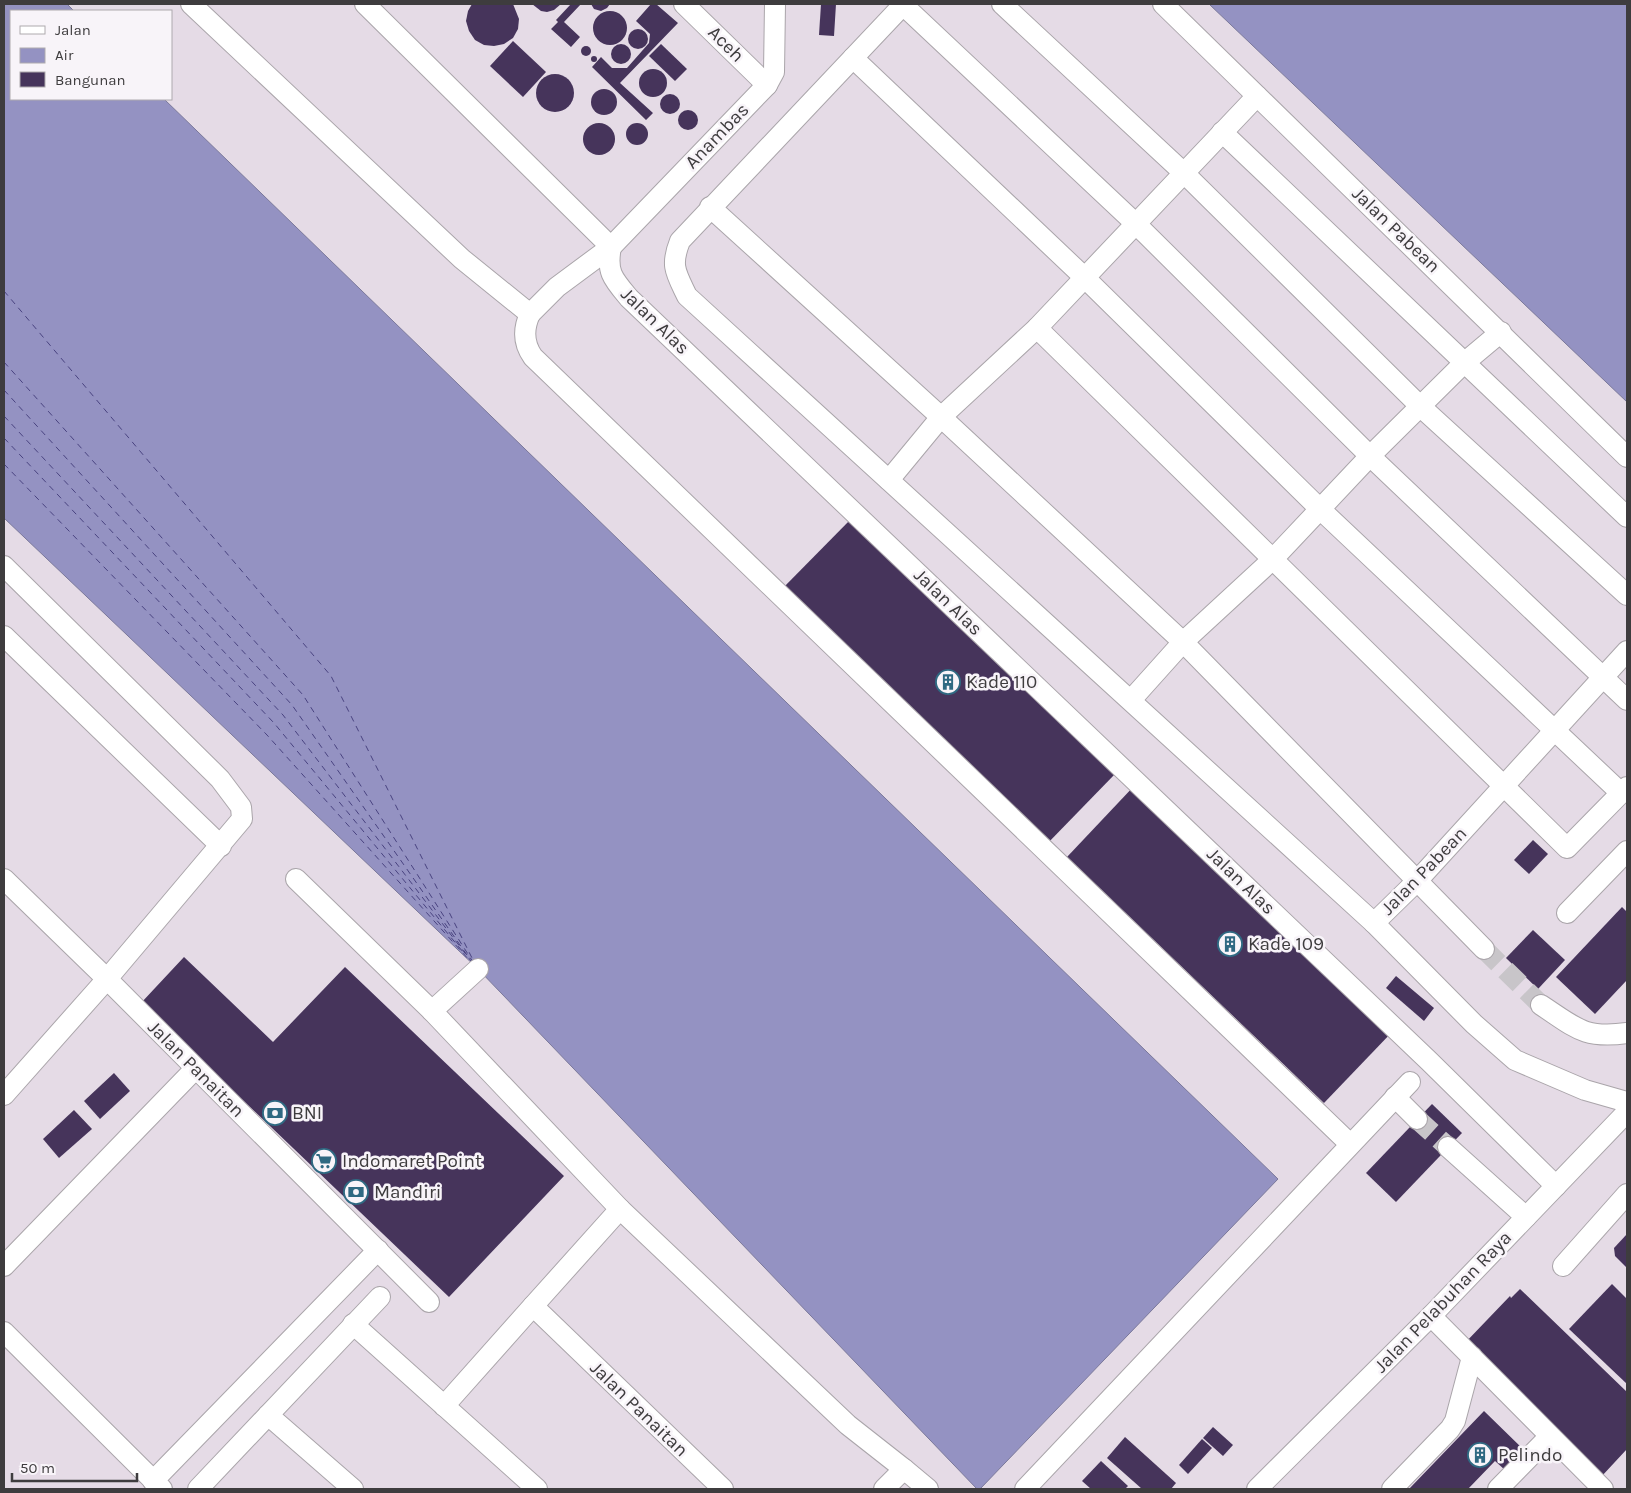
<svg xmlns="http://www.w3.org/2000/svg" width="1631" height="1493" viewBox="0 0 1631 1493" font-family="Karla,sans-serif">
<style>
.built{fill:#e5dbe6}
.water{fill:#9492c2;stroke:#7a789a}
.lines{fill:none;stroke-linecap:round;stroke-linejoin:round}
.ferry{stroke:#494380;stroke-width:1;stroke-dasharray:6 5;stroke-linecap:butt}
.building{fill:#46345b}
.minor-tunnel{stroke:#c8c5c9;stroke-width:20;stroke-dasharray:20 10;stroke-linecap:butt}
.minor-casing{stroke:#aaa5aa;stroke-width:22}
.minor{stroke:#fff;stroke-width:20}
.labels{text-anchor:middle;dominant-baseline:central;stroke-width:5;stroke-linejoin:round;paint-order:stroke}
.street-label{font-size:19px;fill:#3e3c3e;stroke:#f8f4f9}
.poi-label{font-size:19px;fill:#3e3c3e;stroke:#f8f4f9;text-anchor:start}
</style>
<rect width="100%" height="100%" fill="#ebe7ec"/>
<!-- built -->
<g class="built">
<path d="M 67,4 L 1209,4 L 1627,402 L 1627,1489 L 980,1489 L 1277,1179 L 164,99 L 171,99 L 171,11 L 74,11 Z"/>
<path d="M 4,518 L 478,969 L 977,1489 L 4,1489 Z"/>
</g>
<!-- water -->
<g class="water">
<path d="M 4,4 L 67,4 L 74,11 L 11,11 L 11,99 L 164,99 L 1278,1179 L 980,1489 L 977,1489 L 478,969 L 4,518 Z"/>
<path d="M 1209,4 L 1627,4 L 1627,402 Z"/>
</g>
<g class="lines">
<!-- ferry -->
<g class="ferry">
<path d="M 4,291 L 331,676 L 474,962"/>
<path d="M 4,362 L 303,695 L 473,962"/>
<path d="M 4,390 L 292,705 L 467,955"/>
<path d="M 4,416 L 283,715 L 471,961"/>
<path d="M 4,438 L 274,723 L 463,952"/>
<path d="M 4,464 L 267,735 L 470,961"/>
</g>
</g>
<!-- building -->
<g class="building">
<path d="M 472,4 L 513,4 L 519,19 L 518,29 L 513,38 L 504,44 L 494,46 L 484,45 L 475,40 L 469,31 L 466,21 L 468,11 Z"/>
<path d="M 532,4 L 561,4 L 554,10 L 547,12 L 541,11 Z"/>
<path d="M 571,4 L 581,4 L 564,22 L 580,37 L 571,47 L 551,29 L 558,22 L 556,20 Z"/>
<path d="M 591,4 L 610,4 L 607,8 L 601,11 L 594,9 Z"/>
<path d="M 651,4 L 656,4 L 678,23 L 620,83 L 653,113 L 646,120 L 592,67 L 601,57 L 612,68 L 627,68 L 649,43 L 650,34 L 636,21 Z"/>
<path d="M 821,4 L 836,4 L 834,36 L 819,35 Z"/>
<circle cx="610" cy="28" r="17"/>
<circle cx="638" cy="39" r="10"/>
<path d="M 513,41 L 546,72 L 523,97 L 490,66 Z"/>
<path d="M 661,44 L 687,69 L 675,81 L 649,56 Z"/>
<circle cx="621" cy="54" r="10"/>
<circle cx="586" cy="51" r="5"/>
<circle cx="594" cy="59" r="3"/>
<circle cx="653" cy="83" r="14"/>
<circle cx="555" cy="93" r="19"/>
<circle cx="604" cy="102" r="13"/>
<circle cx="670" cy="104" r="10"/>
<circle cx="688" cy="120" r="10"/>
<circle cx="637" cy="134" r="11"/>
<circle cx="599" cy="139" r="16"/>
<path d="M 851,519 L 1115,774 L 1045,846 L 781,590 Z"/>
<path d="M 1135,785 L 1393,1031 L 1324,1103 L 1067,857 Z"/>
<path d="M 1533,840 L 1548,854 L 1529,874 L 1514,860 Z"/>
<path d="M 1622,907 L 1627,912 L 1627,980 L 1595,1014 L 1556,977 Z"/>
<path d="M 1533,930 L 1565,960 L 1538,989 L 1506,958 Z"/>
<path d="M 184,957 L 273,1042 L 345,967 L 564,1176 L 449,1297 L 141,1003 Z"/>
<path d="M 1396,976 L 1434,1008 L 1424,1021 L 1386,988 Z"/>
<path d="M 114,1073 L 130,1091 L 100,1119 L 84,1101 Z"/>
<path d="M 1432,1104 L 1462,1133 L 1396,1202 L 1366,1173 Z"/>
<path d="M 74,1110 L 92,1129 L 59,1158 L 43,1139 Z"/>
<path d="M 1627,1234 L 1627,1268 L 1615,1256 L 1614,1248 Z"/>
<path d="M 1612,1284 L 1627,1299 L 1627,1384 L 1569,1329 Z"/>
<path d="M 1520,1289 L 1627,1392 L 1627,1449 L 1601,1477 L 1463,1345 L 1510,1296 L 1511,1298 Z"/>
<path d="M 1484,1411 L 1524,1450 L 1505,1470 L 1495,1461 L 1468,1489 L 1409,1489 Z"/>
<path d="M 1213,1427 L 1233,1445 L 1223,1456 L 1203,1438 Z"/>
<path d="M 1125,1437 L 1176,1483 L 1171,1489 L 1142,1489 L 1107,1458 Z"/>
<path d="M 1202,1439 L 1212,1448 L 1188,1474 L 1179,1465 Z"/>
<path d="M 1101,1461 L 1128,1486 L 1125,1489 L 1091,1489 L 1082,1481 Z"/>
</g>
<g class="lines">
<!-- minor-tunnel -->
<g class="minor-tunnel">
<path d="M 1484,949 L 1541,1005"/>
<path d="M 1417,1119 L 1448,1147"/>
</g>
<defs>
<g id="minor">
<path d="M 191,4 L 462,259 L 530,314 L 557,287 L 611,247 L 767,85 L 774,72 L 775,4"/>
<path d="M 365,4 L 611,247 C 606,272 613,279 629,298 L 1429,1061 L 1556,1186"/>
<path d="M 684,4 L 767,85"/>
<path d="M 904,4 L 680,241 C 670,266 676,273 687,296 L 1374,923"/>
<path d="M 1002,4 L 1185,174 L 1421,407 L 1627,595"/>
<path d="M 1163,4 L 1627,457"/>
<path d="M 903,5 L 1135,223 L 1370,456 L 1627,700"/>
<path d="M 853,58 L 1084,277 L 1320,509 L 1621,793"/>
<path d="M 1222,132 L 1627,517"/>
<path d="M 710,207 L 941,417 L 1183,642 L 1484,949"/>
<path d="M 530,314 C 523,329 523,343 533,357 L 1350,1144"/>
<path d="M 1037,328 L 1567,848 L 1627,787"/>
<path d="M 889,480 L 941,417 L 1037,328 L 1257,96"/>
<path d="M 4,566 L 220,779 L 241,807 L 242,819 L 107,979 L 4,1095"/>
<path d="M 4,636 L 221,846"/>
<path d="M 1627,651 L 1416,882 L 1374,923 L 1474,1024 L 1515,1060 L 1585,1090 L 1627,1102"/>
<path d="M 1131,700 L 1183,642 L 1273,559 L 1370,456 L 1464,363 L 1501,332"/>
<path d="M 4,879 L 107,979 L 429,1302"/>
<path d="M 296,879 L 432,1011 L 620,1209 L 533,1306 L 723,1489"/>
<path d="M 1567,913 L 1627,851"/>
<path d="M 1541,1005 C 1576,1028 1584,1039 1627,1033"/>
<path d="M 432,1011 L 478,969"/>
<path d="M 1395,1097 L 1417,1119"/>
<path d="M 1448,1147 L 1526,1217"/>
<path d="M 620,1209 L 848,1425 L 904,1469 L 884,1489"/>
<path d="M 4,1266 L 195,1069"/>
<path d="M 1563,1266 L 1627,1194"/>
<path d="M 1431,1316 L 1603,1489"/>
<path d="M 353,1324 L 537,1489"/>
<path d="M 4,1332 L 162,1489"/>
<path d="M 444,1406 L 533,1306"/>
<path d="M 268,1415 L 353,1489"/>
<path d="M 904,1469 L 928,1489"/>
<path d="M 153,1481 L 378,1250"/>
<path d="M 198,1489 L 380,1297"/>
<path d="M 1025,1489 L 1410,1082"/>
<path d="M 1257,1489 L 1431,1316 L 1627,1112"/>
<path d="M 1392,1489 L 1450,1429 L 1455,1421 L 1472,1357"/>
<path d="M 1498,1489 L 1549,1437"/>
</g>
</defs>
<!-- minor casing -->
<use href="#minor" class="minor-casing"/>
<!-- minor -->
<use href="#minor" class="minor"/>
</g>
<!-- icons -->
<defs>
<symbol id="building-ring" viewBox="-11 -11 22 22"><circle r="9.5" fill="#f8f4f9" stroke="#2f6982" stroke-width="1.5"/><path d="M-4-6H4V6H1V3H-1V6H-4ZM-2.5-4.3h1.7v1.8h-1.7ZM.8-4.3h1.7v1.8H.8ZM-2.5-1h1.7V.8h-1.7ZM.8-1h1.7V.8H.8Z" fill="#2f6982"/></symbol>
<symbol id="bank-ring" viewBox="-11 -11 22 22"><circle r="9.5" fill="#f8f4f9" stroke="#2f6982" stroke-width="1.5"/><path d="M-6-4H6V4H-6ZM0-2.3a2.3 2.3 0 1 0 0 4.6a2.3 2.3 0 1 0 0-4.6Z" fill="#2f6982"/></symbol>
<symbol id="supermarket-ring" viewBox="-11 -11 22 22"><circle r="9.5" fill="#f8f4f9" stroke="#2f6982" stroke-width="1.5"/><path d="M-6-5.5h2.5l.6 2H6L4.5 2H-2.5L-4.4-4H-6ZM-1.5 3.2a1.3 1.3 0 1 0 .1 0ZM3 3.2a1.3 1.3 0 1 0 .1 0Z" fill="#2f6982"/></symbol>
</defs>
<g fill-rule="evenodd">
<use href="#building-ring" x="934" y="668" width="28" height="28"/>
<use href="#building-ring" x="1216" y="930" width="28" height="28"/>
<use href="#bank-ring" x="261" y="1099" width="28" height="28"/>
<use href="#supermarket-ring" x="310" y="1147" width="28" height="28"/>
<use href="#bank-ring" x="342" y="1178" width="28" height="28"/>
<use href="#building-ring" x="1466" y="1441" width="28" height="28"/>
</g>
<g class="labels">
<!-- street labels -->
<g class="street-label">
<text transform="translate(726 44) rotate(45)">Aceh</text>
<text transform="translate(717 136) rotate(-46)">Anambas</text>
<text transform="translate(1396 230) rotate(44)">Jalan Pabean</text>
<text transform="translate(655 321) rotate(44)">Jalan Alas</text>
<text transform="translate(948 602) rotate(44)">Jalan Alas</text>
<text transform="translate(1424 871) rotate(-46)">Jalan Pabean</text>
<text transform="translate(1241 881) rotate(44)">Jalan Alas</text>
<text transform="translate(196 1069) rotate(45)">Jalan Panaitan</text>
<text transform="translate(1443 1302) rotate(-46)">Jalan Pelabuhan Raya</text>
<text transform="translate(639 1409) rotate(44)">Jalan Panaitan</text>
</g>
<!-- poi labels -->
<g class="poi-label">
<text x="966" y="682">Kade 110</text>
<text x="1248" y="944">Kade 109</text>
<text x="292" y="1113">BNI</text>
<text x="342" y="1161">Indomaret Point</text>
<text x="374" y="1192">Mandiri</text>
<text x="1498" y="1455">Pelindo</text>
</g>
</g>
<!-- border -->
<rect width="1631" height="1493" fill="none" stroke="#3e3c3e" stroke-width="10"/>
<!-- legend -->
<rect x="10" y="10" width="162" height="90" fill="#f8f4f9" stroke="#aeaaae"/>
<rect x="20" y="26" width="25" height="8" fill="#ffffff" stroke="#aeaaae"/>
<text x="55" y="35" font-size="15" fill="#3e3c3e">Jalan</text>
<rect x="20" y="48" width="25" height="15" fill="#9492c2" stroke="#aeaaae"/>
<text x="55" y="60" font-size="15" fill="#3e3c3e">Air</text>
<rect x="20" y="72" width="25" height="15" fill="#46345b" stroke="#aeaaae"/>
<text x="55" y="85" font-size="15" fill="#3e3c3e">Bangunan</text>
<!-- scale -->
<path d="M12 1473v8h125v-8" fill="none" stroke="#3e3c3e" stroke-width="2.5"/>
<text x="20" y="1473" font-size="15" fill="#3e3c3e" stroke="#f8f4f9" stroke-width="4" paint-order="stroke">50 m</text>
</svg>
